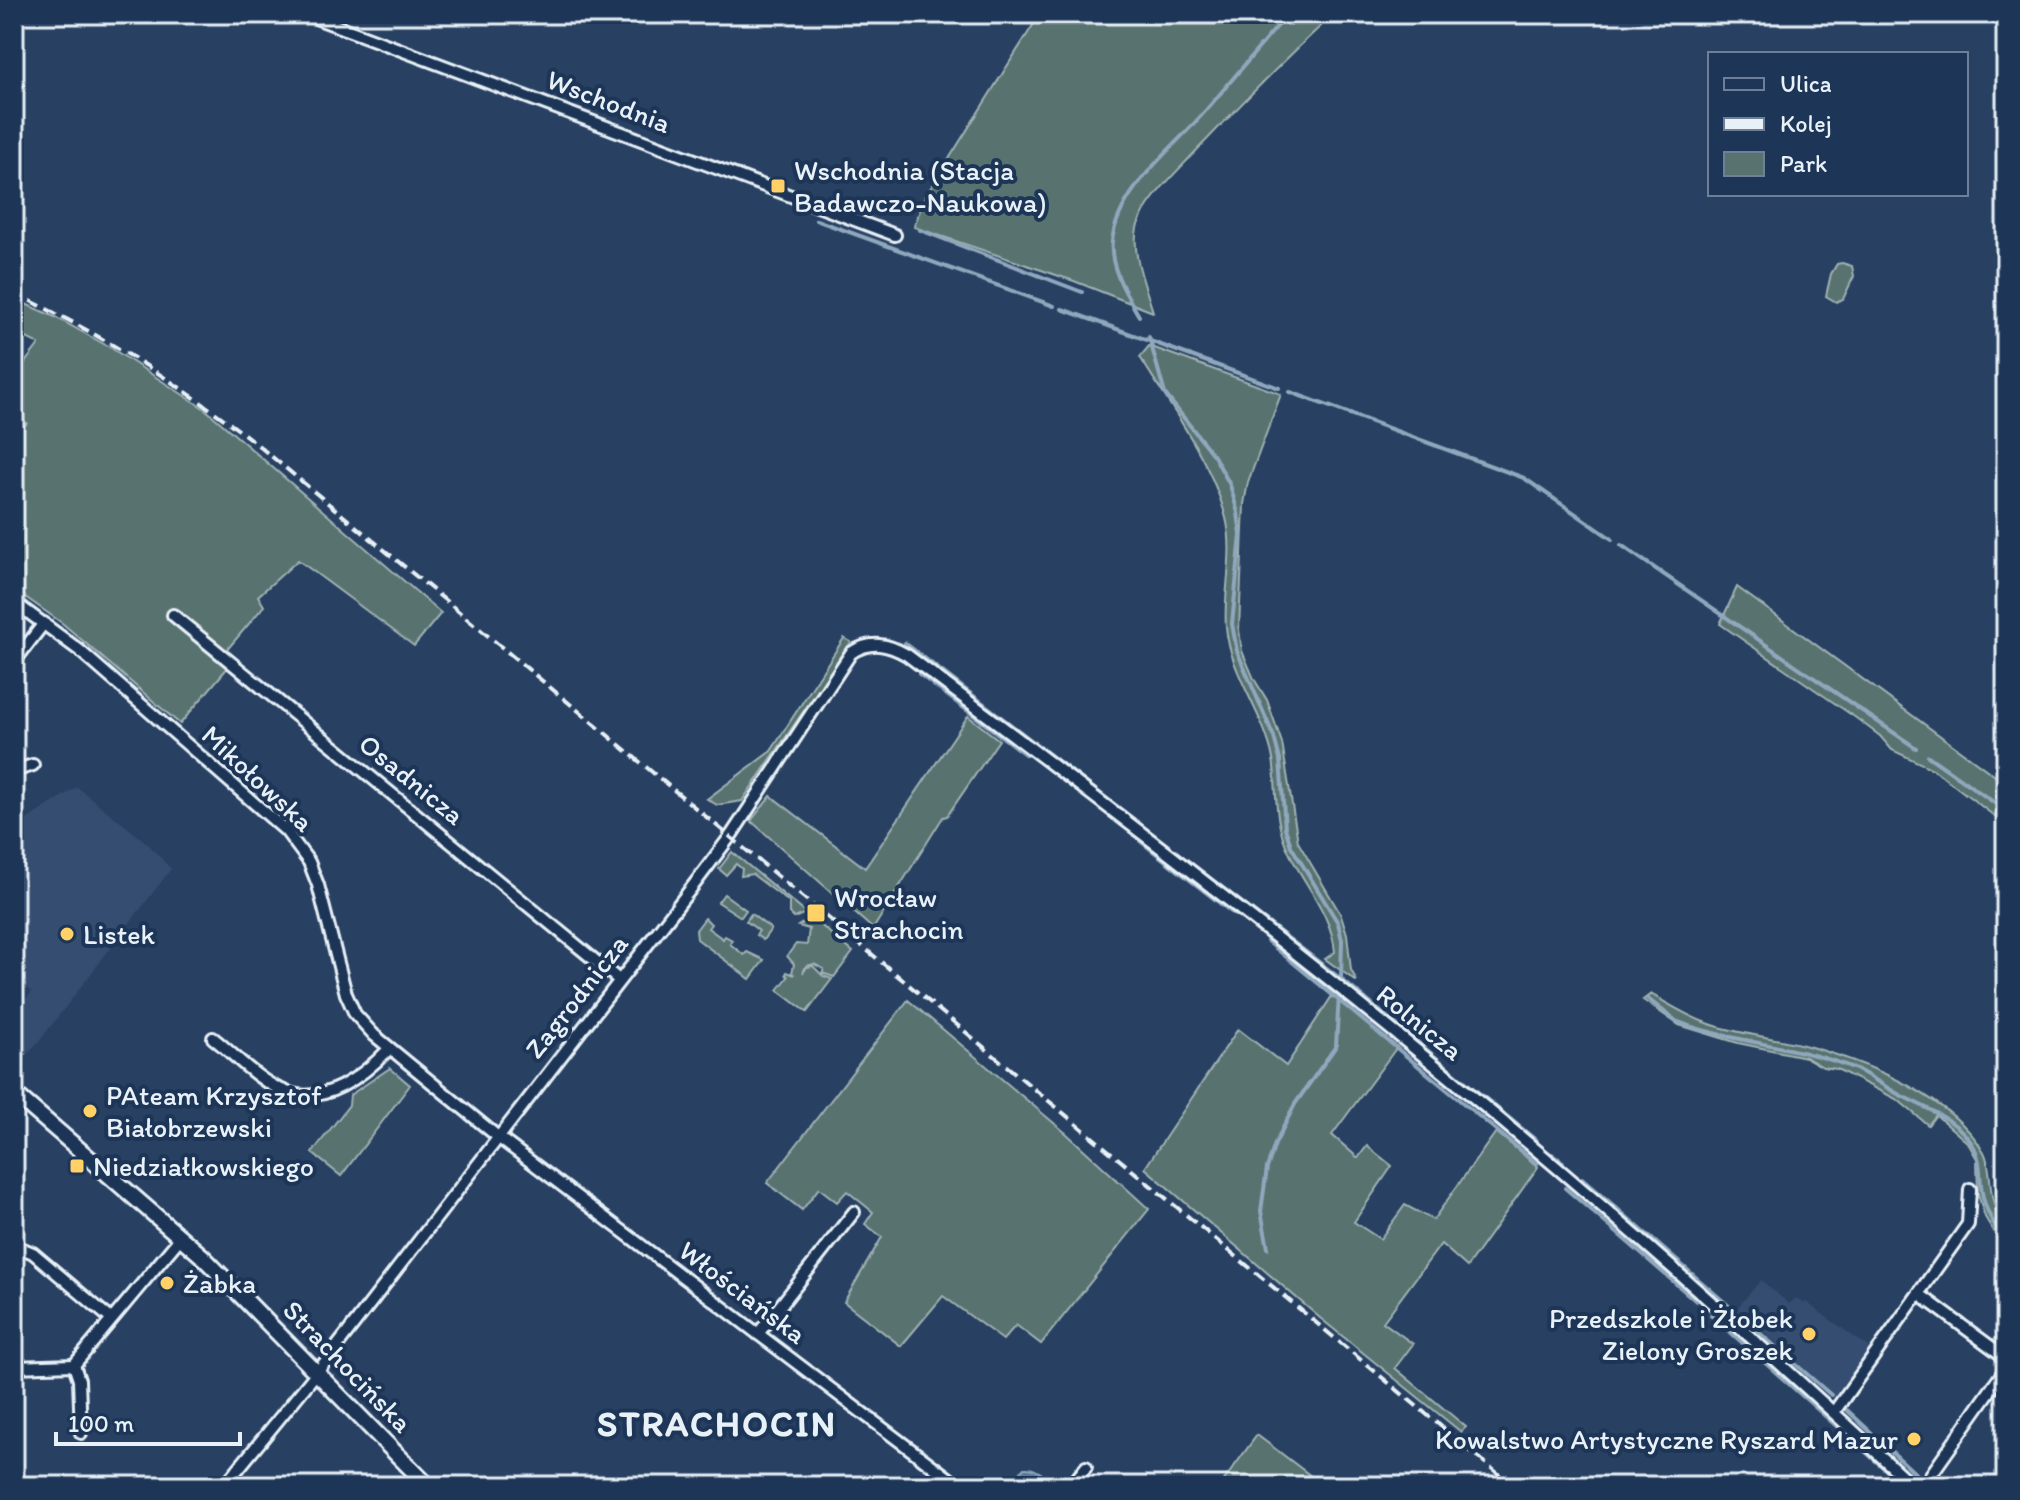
<svg xmlns="http://www.w3.org/2000/svg" width="2020" height="1500" viewBox="0 0 2020 1500" font-family="Itim,sans-serif">
<style>
.built{fill:#364d70}
.green{fill:#58726f;stroke:#a0b2b4;stroke-width:2}
.water{fill:#557795;stroke:#90a8bd;stroke-width:2}
.lines{fill:none;stroke-linecap:round;stroke-linejoin:round}
.stream{stroke:#90a8bd;stroke-width:4}
.street-casing{stroke:#e8f1f8;stroke-width:16}
.secondary-casing{stroke:#e8f1f8;stroke-width:20}
.street{stroke:#1d3557;stroke-width:10}
.secondary{stroke:#1d3557;stroke-width:14}
.rail{stroke:#e8f1f8;stroke-width:4;stroke-dasharray:12 6;stroke-linecap:butt}
.poi-dot{fill:#ffd166;stroke:#1d3557;stroke-width:3}
.labels{text-anchor:middle;dominant-baseline:central;stroke-width:8;stroke-linejoin:round;paint-order:stroke}
.street-label{font-size:28px;fill:#e8f1f8;stroke:#1d3557}
.poi-label{font-size:28px;fill:#e8f1f8;stroke:#1d3557;text-anchor:start}
.district-label{font-size:36px;font-weight:bold;letter-spacing:2px;fill:#e8f1f8;stroke:#1d3557}
</style>
<rect width="100%" height="100%" fill="#284062"/>
<filter id="ink" filterUnits="userSpaceOnUse"><feTurbulence type="fractalNoise" baseFrequency=".0125" numOctaves="2"/><feDisplacementMap in="SourceGraphic" scale="16" xChannelSelector="R" yChannelSelector="G"/><feConvolveMatrix kernelMatrix="1 2 1 2 8 2 1 2 1" color-interpolation-filters="sRGB"/></filter>
<g filter="url(#ink)">
<!-- built -->
<g class="built">
<path d="M 77,787 L 147,843 L 171,869 L 41,1039 L 14,1069 L 14,1013 L 32,992 L 14,977 L 14,828 Z"/>
<path d="M 1761,1280 L 1789,1304 L 1796,1298 L 1804,1304 L 1806,1302 L 1871,1349 L 1836,1397 L 1737,1308 Z"/>
</g>
<!-- green -->
<g class="green">
<path d="M 1040,14 L 1329,14 L 1324,23 C 1280,64 1239,106 1197,150 C 1179,170 1144,201 1137,228 C 1131,254 1146,287 1153,312 L 1074,281 L 914,227 L 925,197 Z"/>
<path d="M 1842,263 L 1852,266 L 1854,276 L 1843,299 L 1836,302 L 1826,296 L 1831,274 L 1837,264 Z"/>
<path d="M 14,299 L 55,317 L 111,348 L 205,409 L 441,613 L 414,646 L 298,560 L 258,596 L 264,606 L 220,658 L 229,666 L 180,724 L 62,623 L 14,589 L 14,510 L 16,507 L 14,505 L 14,438 L 27,423 L 14,412 L 14,377 L 39,344 L 14,332 Z"/>
<path d="M 1149,346 L 1281,394 L 1248,482 L 1244,504 L 1239,630 L 1242,651 L 1254,679 L 1267,700 L 1282,743 L 1298,842 L 1341,915 L 1347,934 L 1351,970 L 1357,982 L 1325,959 L 1335,952 C 1331,906 1293,875 1281,831 C 1274,808 1277,782 1273,759 C 1264,713 1230,674 1226,627 C 1223,590 1235,554 1226,518 C 1212,462 1170,406 1140,357 Z"/>
<path d="M 1737,587 L 2006,784 L 2006,825 L 1933,769 L 1892,750 L 1880,736 L 1856,718 L 1720,624 Z"/>
<path d="M 844,638 L 851,642 L 742,801 L 717,805 L 707,799 L 771,751 Z"/>
<path d="M 968,716 L 999,740 L 947,816 L 943,817 L 873,929 L 751,821 L 771,796 L 865,868 Z"/>
<path d="M 732,852 L 853,952 L 834,977 L 822,973 L 824,969 L 814,964 L 806,966 L 803,973 L 807,967 L 813,966 L 823,976 L 832,979 L 807,1012 L 778,990 L 788,977 L 786,974 L 787,972 L 795,975 L 792,973 L 794,964 L 787,956 L 796,944 L 807,945 L 809,929 L 798,926 L 806,921 L 803,914 L 794,918 L 789,913 L 789,902 L 752,874 L 741,876 L 742,869 L 736,864 L 726,875 L 719,869 Z"/>
<path d="M 724,894 L 746,910 L 741,917 L 718,902 Z"/>
<path d="M 751,914 L 771,929 L 763,940 L 756,935 L 759,931 L 746,921 Z"/>
<path d="M 705,918 L 711,924 L 708,928 L 723,939 L 725,936 L 732,940 L 730,944 L 744,955 L 747,952 L 764,960 L 750,979 L 697,939 L 696,930 Z"/>
<path d="M 1651,994 C 1668,1004 1686,1015 1704,1022 C 1738,1035 1776,1037 1811,1047 C 1870,1064 1952,1097 1984,1152 C 1991,1165 1989,1185 1993,1200 C 1998,1222 2006,1227 2006,1252 L 1985,1217 L 1978,1194 L 1977,1159 L 1968,1143 L 1936,1115 L 1928,1125 L 1898,1100 L 1837,1069 L 1823,1067 L 1805,1057 L 1738,1043 L 1679,1025 L 1643,1000 Z"/>
<path d="M 1332,996 L 1397,1047 L 1332,1135 L 1358,1158 L 1367,1146 L 1392,1166 L 1354,1222 L 1380,1239 L 1405,1205 L 1433,1220 L 1496,1132 L 1538,1167 L 1467,1267 L 1441,1244 L 1383,1322 L 1413,1344 L 1395,1368 L 1466,1427 L 1461,1432 L 1320,1318 L 1145,1168 L 1238,1029 L 1286,1066 Z"/>
<path d="M 908,1000 L 1067,1134 L 1149,1209 L 1041,1344 L 1016,1325 L 1003,1340 L 943,1296 L 901,1346 L 844,1302 L 882,1237 L 865,1224 L 873,1212 L 847,1191 L 837,1202 L 819,1188 L 802,1210 L 767,1183 Z"/>
<path d="M 390,1068 L 410,1085 L 341,1176 L 312,1153 L 349,1105 L 350,1095 Z"/>
<path d="M 1257,1435 L 1324,1486 L 1220,1486 Z"/>
</g>
<!-- water -->
<path class="water" d="M 1024,1468 C 1036,1467 1047,1476 1051,1486 L 1009,1486 Z"/>
<g class="lines">
<!-- stream -->
<g class="stream">
<path d="M 816,220 L 1054,306"/>
<path d="M 920,230 L 1082,292"/>
<path d="M 1062,309 L 1279,388"/>
<path d="M 1139,316 C 1126,294 1109,267 1112,241 C 1119,190 1168,153 1200,117 C 1230,83 1258,48 1288,14"/>
<path d="M 1149,337 L 1165,394 L 1214,456 L 1230,485 L 1238,513 L 1241,535 L 1232,624 L 1237,651 L 1274,737 L 1280,760 L 1285,828 L 1291,846 L 1338,923 L 1342,940 L 1341,979"/>
<path d="M 1290,392 L 1524,478 L 1612,539"/>
<path d="M 1621,545 L 1916,748"/>
<path d="M 905,643 L 1341,979 L 1537,1141"/>
<path d="M 919,674 L 1026,755"/>
<path d="M 1928,756 L 2006,811"/>
<path d="M 1140,841 L 1235,915"/>
<path d="M 1267,941 L 1537,1164"/>
<path d="M 1648,999 L 1676,1021 L 1692,1027 C 1746,1044 1805,1047 1858,1070 C 1872,1077 1886,1088 1900,1095 C 1927,1109 1958,1119 1974,1147 C 1983,1164 1978,1183 1984,1201 C 1988,1217 1998,1230 2006,1244"/>
<path d="M 1552,1154 L 1563,1162"/>
<path d="M 1582,1178 L 1831,1395"/>
<path d="M 1565,1188 L 1696,1301"/>
<path d="M 1268,1248 L 1261,1211 L 1267,1168 L 1275,1144 L 1295,1104 L 1336,1046 L 1339,995"/>
<path d="M 1711,1315 L 1904,1486"/>
<path d="M 1847,1410 L 1919,1477"/>
</g>
<defs>
<g id="street">
<path d="M 305,14 L 895,235"/>
<path d="M 14,602 L 79,650 L 286,831 L 309,862 L 318,885 L 346,994 L 355,1014 L 374,1035 L 498,1137 L 959,1486"/>
<path d="M 173,615 L 619,980"/>
<path d="M 14,662 L 44,623"/>
<path d="M 14,771 L 33,765"/>
<path d="M 213,1038 C 235,1055 258,1081 284,1091 C 323,1108 364,1075 389,1049"/>
<path d="M 14,1245 L 33,1253 L 111,1319"/>
<path d="M 1919,1294 L 2006,1358"/>
<path d="M 758,1334 L 854,1212"/>
<path d="M 74,1365 L 181,1237"/>
<path d="M 14,1367 L 74,1365 L 79,1380 L 81,1433"/>
<path d="M 1834,1412 L 1968,1224 L 1970,1189"/>
<path d="M 224,1486 L 318,1371 L 696,882 L 732,834 L 851,653 C 871,640 888,644 907,655 C 1096,797 1284,940 1466,1091 C 1619,1218 1768,1351 1913,1486"/>
<path d="M 1071,1486 L 1086,1467"/>
<path d="M 1923,1486 L 2006,1368"/>
</g>
<path id="secondary" d="M 14,1093 L 202,1256 L 428,1486"/>
</defs>
<!-- street casing -->
<use href="#street" class="street-casing"/>
<!-- secondary casing -->
<use href="#secondary" class="secondary-casing"/>
<!-- street -->
<use href="#street" class="street"/>
<!-- secondary -->
<use href="#secondary" class="secondary"/>
<!-- rail -->
<path class="rail" d="M 14,293 C 100,333 178,383 253,441 L 1513,1486"/>
</g>
</g>
<!-- markers -->
<g class="poi-dot">
<rect x="770" y="178" width="16" height="16" rx="4"/>
<rect x="806" y="903" width="20" height="20" rx="4"/>
<circle cx="67" cy="934" r="8"/>
<circle cx="90" cy="1111" r="8"/>
<rect x="69" y="1158" width="16" height="16" rx="4"/>
<circle cx="167" cy="1283" r="8"/>
<circle cx="1809" cy="1334" r="8"/>
<circle cx="1914" cy="1439" r="8"/>
</g>
<g class="labels">
<!-- street labels -->
<g class="street-label">
<text transform="translate(609 101) rotate(21)">Wschodnia</text>
<text transform="translate(258 778) rotate(43)">Mikołowska</text>
<text transform="translate(412 779) rotate(39)">Osadnicza</text>
<text transform="translate(576 996) rotate(-52)">Zagrodnicza</text>
<text transform="translate(1420 1022) rotate(39)">Rolnicza</text>
<text transform="translate(743 1292) rotate(37)">Włościańska</text>
<text transform="translate(348 1366) rotate(46)">Strachocińska</text>
</g>
<!-- poi labels -->
<g class="poi-label">
<text x="794" y="170">Wschodnia (Stacja<tspan x="794" dy="32">Badawczo-Naukowa)</tspan></text>
<text x="834" y="897">Wrocław<tspan x="834" dy="32">Strachocin</tspan></text>
<text x="83" y="934">Listek</text>
<text x="106" y="1095">PAteam Krzysztof<tspan x="106" dy="32">Białobrzewski</tspan></text>
<text x="93" y="1166">Niedziałkowskiego</text>
<text x="183" y="1283">Żabka</text>
<text x="1793" y="1318" text-anchor="end">Przedszkole i Żłobek<tspan x="1793" dy="32">Zielony Groszek</tspan></text>
<text x="1898" y="1439" text-anchor="end">Kowalstwo Artystyczne Ryszard Mazur</text>
</g>
<!-- district labels -->
<g class="district-label">
<text x="717" y="1423">STRACHOCIN</text>
</g>
</g>
<!-- margin -->
<rect width="2020" height="1500" fill="none" stroke="#1d3557" stroke-width="48"/>
<rect x="24" y="24" width="1972" height="1452" fill="none" stroke="#e8f1f8" stroke-width="3" filter="url(#ink)"/>
<!-- legend -->
<rect x="1708" y="52" width="260" height="144" fill="#1d3557" stroke="#6e8097" stroke-width="2"/>
<rect x="1724" y="78" width="40" height="12" fill="#1d3557" stroke="#6e8097" stroke-width="2"/>
<text x="1780" y="92" font-size="24" fill="#e8f1f8">Ulica</text>
<rect x="1724" y="118" width="40" height="12" fill="#e8f1f8" stroke="#6e8097" stroke-width="2"/>
<text x="1780" y="132" font-size="24" fill="#e8f1f8">Kolej</text>
<rect x="1724" y="152" width="40" height="24" fill="#58726f" stroke="#6e8097" stroke-width="2"/>
<text x="1780" y="172" font-size="24" fill="#e8f1f8">Park</text>
<!-- scale -->
<path d="M56 1432v12h184v-12" fill="none" stroke="#e8f1f8" stroke-width="4"/>
<text x="68" y="1432" font-size="24" fill="#e8f1f8" stroke="#1d3557" stroke-width="6" paint-order="stroke">100 m</text>
</svg>
